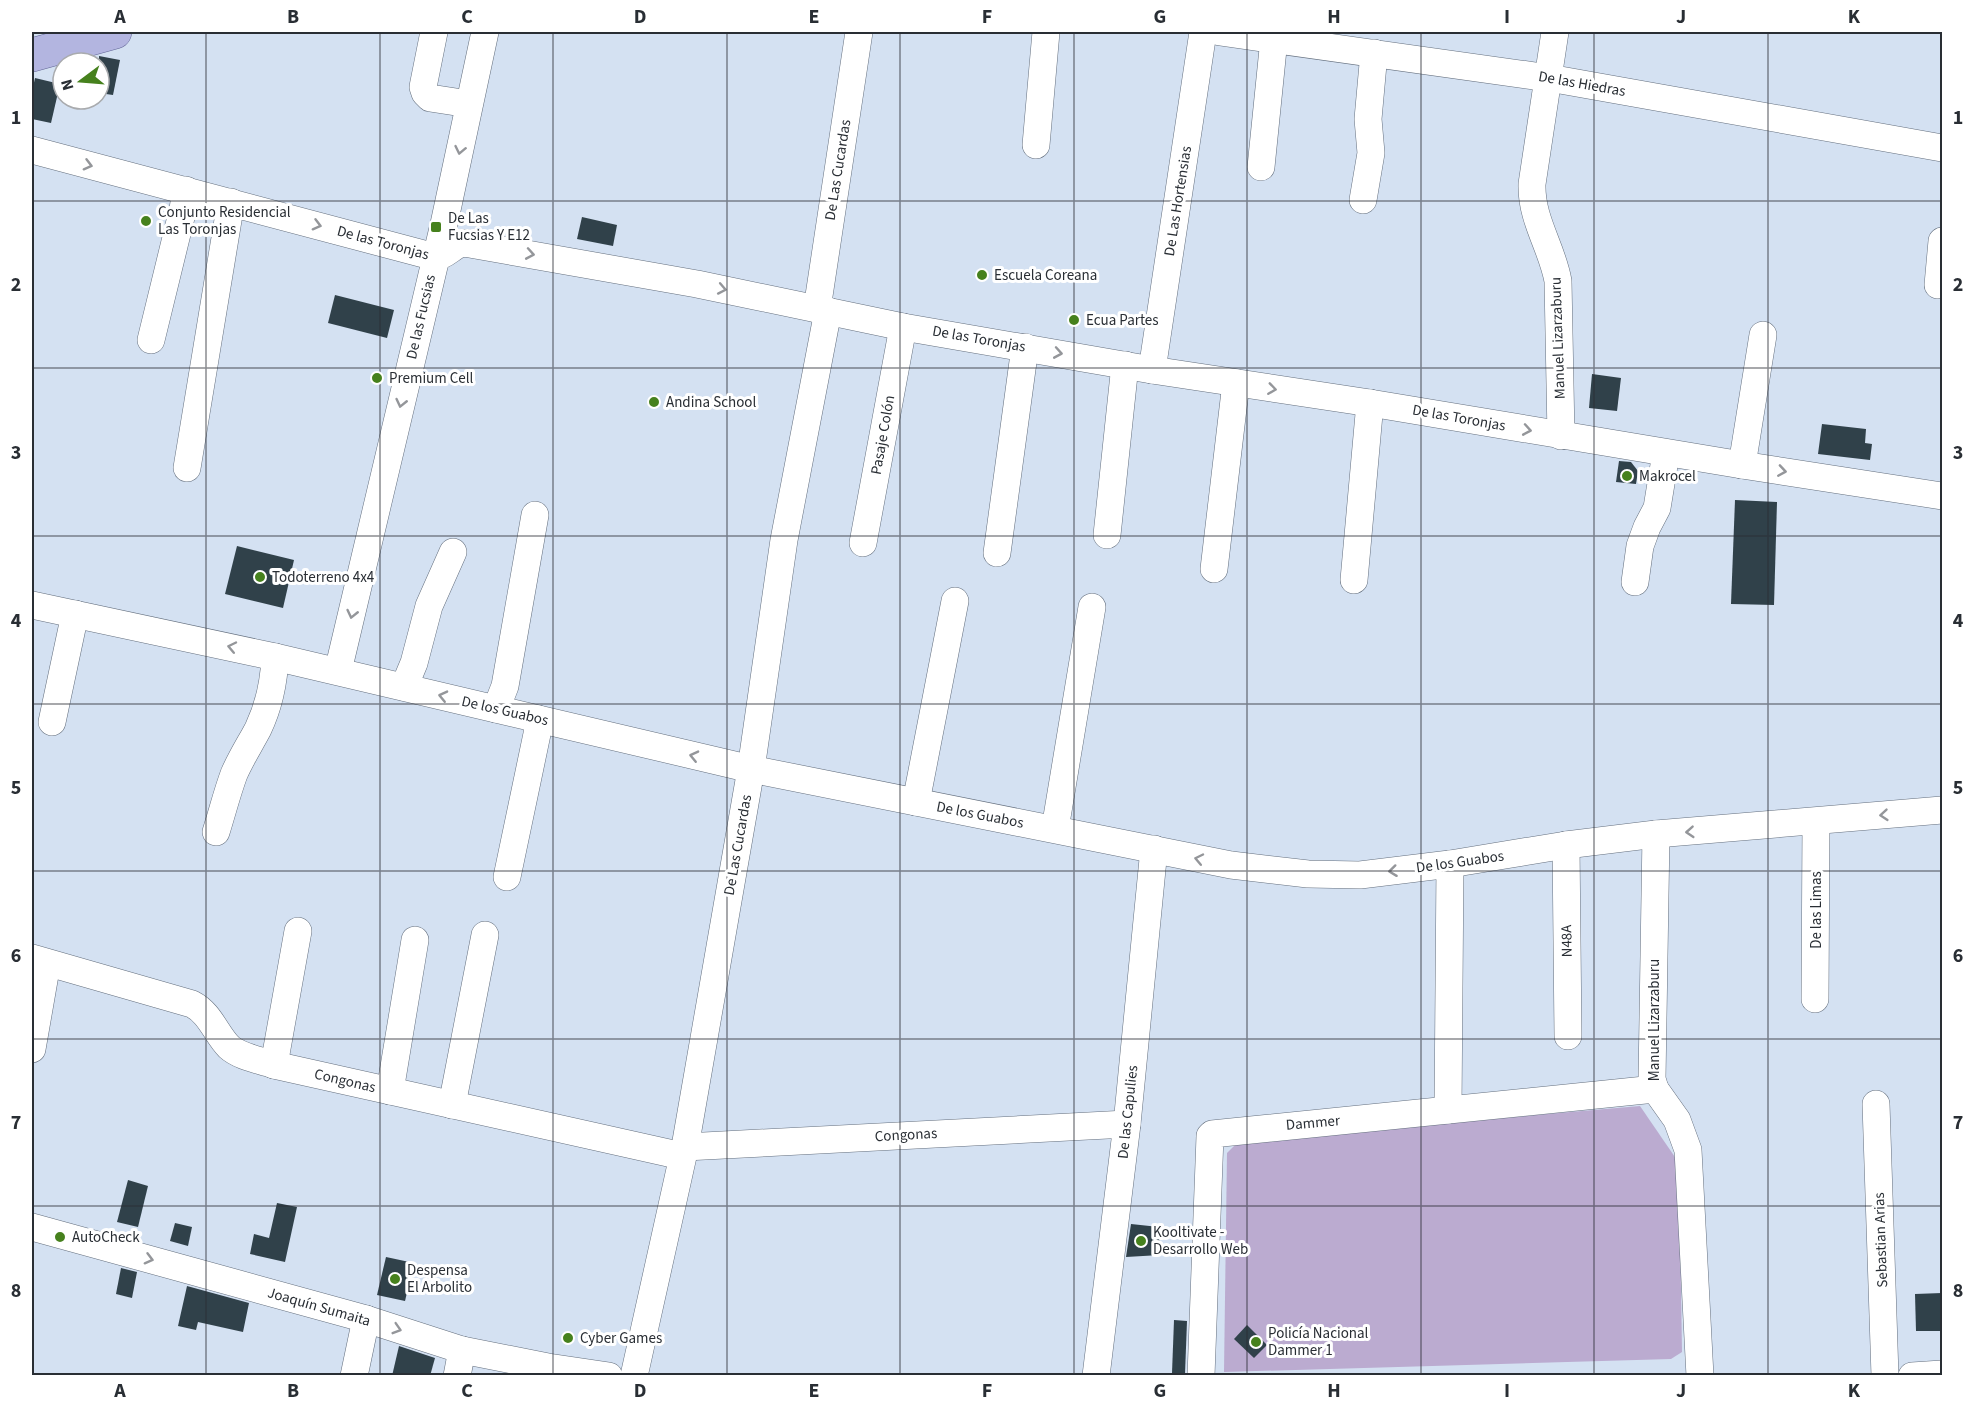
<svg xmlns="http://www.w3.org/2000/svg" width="1974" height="1407" viewBox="0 0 1974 1407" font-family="'Source Sans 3',sans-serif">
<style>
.green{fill:#bbabd0}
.building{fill:#30414a}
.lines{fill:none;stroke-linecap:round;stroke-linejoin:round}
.minor-casing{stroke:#646f7e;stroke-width:28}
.major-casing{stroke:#626696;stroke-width:34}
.minor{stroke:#fff;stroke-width:27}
.major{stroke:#b3b5e0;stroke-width:33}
.oneway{stroke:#94969a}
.grid{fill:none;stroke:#292e34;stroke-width:1.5;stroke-opacity:0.55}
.poi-dot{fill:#46811d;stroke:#fff;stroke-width:2}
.labels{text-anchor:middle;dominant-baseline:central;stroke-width:6;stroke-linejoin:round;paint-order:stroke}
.street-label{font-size:15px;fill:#292e34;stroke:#fff}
.poi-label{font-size:15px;fill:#292e34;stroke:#fff;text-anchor:start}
.neatline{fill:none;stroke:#292e34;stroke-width:2}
.grid-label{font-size:20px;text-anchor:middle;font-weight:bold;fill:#292e34}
</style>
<rect width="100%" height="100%" fill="#d4e1f2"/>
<!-- green -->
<path class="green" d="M 1640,1106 L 1679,1163 L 1682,1352 L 1671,1359 L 1224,1372 L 1227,1153 L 1239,1141 Z"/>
<!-- building -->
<g class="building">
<path d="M 99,56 L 120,60 L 113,95 L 99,93 Z"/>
<path d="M 35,78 L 60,84 L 51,123 L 32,119 L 32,92 Z"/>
<path d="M 582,217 L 617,225 L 613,246 L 577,239 Z"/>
<path d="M 335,295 L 394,310 L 387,338 L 328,323 Z"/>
<path d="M 1592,374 L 1621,378 L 1617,411 L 1589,408 Z"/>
<path d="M 1822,424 L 1866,429 L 1865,443 L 1872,444 L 1870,460 L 1818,454 Z"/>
<path d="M 1619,461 L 1631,462 L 1638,471 L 1636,484 L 1616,482 Z"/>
<path d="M 1735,500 L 1777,502 L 1774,605 L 1731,604 Z"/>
<path d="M 237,546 L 294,560 L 283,608 L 225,594 Z"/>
<path d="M 128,1180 L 148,1186 L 138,1227 L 117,1222 Z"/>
<path d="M 277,1203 L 297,1207 L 285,1262 L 250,1254 L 254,1234 L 269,1238 Z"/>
<path d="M 175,1223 L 192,1227 L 188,1246 L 170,1241 Z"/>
<path d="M 1131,1224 L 1159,1227 L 1160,1255 L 1126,1257 Z"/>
<path d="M 386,1257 L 414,1263 L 405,1301 L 377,1295 Z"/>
<path d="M 121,1268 L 137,1272 L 132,1298 L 116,1294 Z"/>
<path d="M 187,1286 L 249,1303 L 243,1332 L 198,1322 L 196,1330 L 178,1326 Z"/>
<path d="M 1942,1293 L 1942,1331 L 1916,1331 L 1915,1294 Z"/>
<path d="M 1174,1320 L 1187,1321 L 1185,1374 L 1172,1373 Z"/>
<path d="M 1247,1325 L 1267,1345 L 1254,1358 L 1234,1339 Z"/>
<path d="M 399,1346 L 435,1358 L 430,1376 L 392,1376 Z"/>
</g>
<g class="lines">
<defs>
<g id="minor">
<path d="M 434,32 L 423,87 L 425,93 L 430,98 L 469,104"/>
<path d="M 1220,32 L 1549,78 L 1942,148"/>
<path d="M 1555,32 L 1532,184 C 1531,220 1552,247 1558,281 L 1561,436"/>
<path d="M 1036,145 L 1046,32"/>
<path d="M 32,150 L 435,257 C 447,256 452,245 464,243 L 697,284 L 903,327 L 1152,370 L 1370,403 L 1742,465 L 1942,496"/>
<path d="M 1261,167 L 1274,39"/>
<path d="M 1363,200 L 1371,153 L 1368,119 L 1374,53"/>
<path d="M 1938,285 L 1942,241"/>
<path d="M 817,309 L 859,32"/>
<path d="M 151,340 L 183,209 L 186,190"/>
<path d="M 1152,370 L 1203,32"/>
<path d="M 1742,465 L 1763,335"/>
<path d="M 187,468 L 231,202"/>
<path d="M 1107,535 L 1125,365"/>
<path d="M 863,543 L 903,327"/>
<path d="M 997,553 L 1025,347"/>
<path d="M 1214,569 L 1236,383"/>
<path d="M 1354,580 L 1370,403"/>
<path d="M 1635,582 L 1640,546 L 1647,527 L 1657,508 L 1666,453"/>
<path d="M 32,605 L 275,657 L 751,769 L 1231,865 L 1308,874 L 1360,875 L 1450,864 L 1566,845 L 1656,834 L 1942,810"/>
<path d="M 338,671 L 444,224 L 485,32"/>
<path d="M 404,687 L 414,663 L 429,606 L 453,552"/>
<path d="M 496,709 L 505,686 L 535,515"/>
<path d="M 52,722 L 75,614"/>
<path d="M 916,802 L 955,601"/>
<path d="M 1055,829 L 1092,607"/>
<path d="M 216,832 C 222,813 227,793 234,774 C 241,758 250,744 258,729 C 269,706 274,681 275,657"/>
<path d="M 1656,834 L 1652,1079 L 1655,1089 L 1677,1120 L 1688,1150 L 1700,1376"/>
<path d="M 1566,845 L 1568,1036"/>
<path d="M 507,877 L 537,734 L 538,719"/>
<path d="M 32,958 L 192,1004 C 210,1013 216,1034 229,1047 C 240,1057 260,1060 274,1065 L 682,1156"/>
<path d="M 1815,999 L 1816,822"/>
<path d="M 32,1049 L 47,963"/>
<path d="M 274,1065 L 298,931"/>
<path d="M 390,1091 L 415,940"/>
<path d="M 1876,1104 L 1885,1376"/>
<path d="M 452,1105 L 485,935"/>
<path d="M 1448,1110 L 1450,864"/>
<path d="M 685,1147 L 1127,1124"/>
<path d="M 32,1227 L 366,1319 L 462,1350 L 548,1367 L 609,1376"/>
<path d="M 354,1376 L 366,1319"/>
<path d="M 457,1376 L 462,1350"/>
<path d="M 634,1376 L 685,1147 L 751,769 L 784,540 L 828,311"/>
<path d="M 1096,1376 L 1127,1124 L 1154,849"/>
<path d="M 1201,1376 L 1210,1136 L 1212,1134 L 1655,1089"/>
<path d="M 1912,1376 L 1942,1374"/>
</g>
<path id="major" d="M 32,55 L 115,32"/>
</defs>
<!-- minor casing -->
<use href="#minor" class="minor-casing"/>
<!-- major casing -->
<use href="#major" class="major-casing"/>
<!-- minor -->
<use href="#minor" class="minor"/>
<!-- major -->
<use href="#major" class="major"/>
</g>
<!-- one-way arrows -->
<defs><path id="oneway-chevron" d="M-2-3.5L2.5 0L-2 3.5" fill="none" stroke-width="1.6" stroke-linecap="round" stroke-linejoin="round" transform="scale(1.5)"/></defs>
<g class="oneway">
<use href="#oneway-chevron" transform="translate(460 150) rotate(102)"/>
<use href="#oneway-chevron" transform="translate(88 165) rotate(15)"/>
<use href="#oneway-chevron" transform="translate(317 225) rotate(15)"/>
<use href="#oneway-chevron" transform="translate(530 254) rotate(10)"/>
<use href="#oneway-chevron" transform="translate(722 289) rotate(11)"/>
<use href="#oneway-chevron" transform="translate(1058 353) rotate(10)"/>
<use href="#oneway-chevron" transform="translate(1272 389) rotate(8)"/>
<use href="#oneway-chevron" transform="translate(401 403) rotate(103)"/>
<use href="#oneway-chevron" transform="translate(1527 430) rotate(10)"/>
<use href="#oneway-chevron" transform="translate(1782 471) rotate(9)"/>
<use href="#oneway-chevron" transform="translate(352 614) rotate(103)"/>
<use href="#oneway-chevron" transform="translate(232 647) rotate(-168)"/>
<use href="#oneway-chevron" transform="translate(443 696) rotate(-167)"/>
<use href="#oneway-chevron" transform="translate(694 756) rotate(-167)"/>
<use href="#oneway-chevron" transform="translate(1884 815) rotate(175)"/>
<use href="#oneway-chevron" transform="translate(1690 832) rotate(176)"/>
<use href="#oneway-chevron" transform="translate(1199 859) rotate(-168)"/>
<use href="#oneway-chevron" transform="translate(1393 871) rotate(173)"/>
<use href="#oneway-chevron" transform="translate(149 1259) rotate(15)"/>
<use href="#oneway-chevron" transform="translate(397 1329) rotate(17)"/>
</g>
<!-- grid -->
<path class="grid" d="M 206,32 L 206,1376M 380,32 L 380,1376M 553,32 L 553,1376M 727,32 L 727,1376M 900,32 L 900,1376M 1074,32 L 1074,1376M 1247,32 L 1247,1376M 1421,32 L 1421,1376M 1594,32 L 1594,1376M 1768,32 L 1768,1376M 32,201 L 1942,201M 32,368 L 1942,368M 32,536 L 1942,536M 32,704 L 1942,704M 32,871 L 1942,871M 32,1039 L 1942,1039M 32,1206 L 1942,1206"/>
<!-- markers -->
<g class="poi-dot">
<circle cx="146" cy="221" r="6"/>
<rect x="430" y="221" width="12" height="12" rx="3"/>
<circle cx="982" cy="275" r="6"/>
<circle cx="1074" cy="320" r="6"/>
<circle cx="377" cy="378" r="6"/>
<circle cx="654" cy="402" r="6"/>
<circle cx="1627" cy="476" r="6"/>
<circle cx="260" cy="577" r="6"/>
<circle cx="60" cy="1237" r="6"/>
<circle cx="1141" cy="1241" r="6"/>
<circle cx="395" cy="1279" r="6"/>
<circle cx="568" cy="1338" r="6"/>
<circle cx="1256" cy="1342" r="6"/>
</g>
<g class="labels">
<!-- street labels -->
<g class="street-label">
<text transform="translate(1582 84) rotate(10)">De las Hiedras</text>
<text transform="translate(838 170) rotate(-81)">De Las Cucardas</text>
<text transform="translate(1178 201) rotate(-81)">De Las Hortensias</text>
<text transform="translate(383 243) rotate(15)">De las Toronjas</text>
<text transform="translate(421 317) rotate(-77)">De las Fucsias</text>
<text transform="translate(1558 338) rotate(-92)">Manuel Lizarzaburu</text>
<text transform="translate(979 339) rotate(10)">De las Toronjas</text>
<text transform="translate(1459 418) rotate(10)">De las Toronjas</text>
<text transform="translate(883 435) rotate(-80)">Pasaje Colón</text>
<text transform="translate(505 711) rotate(13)">De los Guabos</text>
<text transform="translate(980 815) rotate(11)">De los Guabos</text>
<text transform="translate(738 845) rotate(-80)">De Las Cucardas</text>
<text transform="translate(1460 862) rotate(-8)">De los Guabos</text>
<text transform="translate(1816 910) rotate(-90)">De las Limas</text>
<text transform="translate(1567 941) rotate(-91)">N48A</text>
<text transform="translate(1654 1020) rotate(-90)">Manuel Lizarzaburu</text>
<text transform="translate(345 1081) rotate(13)">Congonas</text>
<text transform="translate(1128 1112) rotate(-84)">De las Capulies</text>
<text transform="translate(1313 1123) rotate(-5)">Dammer</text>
<text transform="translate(906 1135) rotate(-3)">Congonas</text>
<text transform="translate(1881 1240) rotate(-92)">Sebastian Arias</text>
<text transform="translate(319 1307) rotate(16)">Joaquín Sumaita</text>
</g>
<!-- poi labels -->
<g class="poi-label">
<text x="158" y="212">Conjunto Residencial<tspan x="158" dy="17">Las Toronjas</tspan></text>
<text x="448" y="218">De Las<tspan x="448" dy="17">Fucsias Y E12</tspan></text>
<text x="994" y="275">Escuela Coreana</text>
<text x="1086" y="320">Ecua Partes</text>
<text x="389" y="378">Premium Cell</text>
<text x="666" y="402">Andina School</text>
<text x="1639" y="476">Makrocel</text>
<text x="272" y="577">Todoterreno 4x4</text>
<text x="1153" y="1232">Kooltivate -<tspan x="1153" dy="17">Desarrollo Web</tspan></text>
<text x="72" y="1237">AutoCheck</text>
<text x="407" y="1270">Despensa<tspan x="407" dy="17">El Arbolito</tspan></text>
<text x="1268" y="1333">Policía Nacional<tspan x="1268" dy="17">Dammer 1</tspan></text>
<text x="580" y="1338">Cyber Games</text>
</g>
</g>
<!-- border -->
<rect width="1974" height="1407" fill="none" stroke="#ffffff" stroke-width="66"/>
<!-- north arrow -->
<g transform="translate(81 81) rotate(254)"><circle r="28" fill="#ffffff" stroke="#a9abae" stroke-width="1.5"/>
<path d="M0-4.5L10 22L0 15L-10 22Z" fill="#46811d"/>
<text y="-9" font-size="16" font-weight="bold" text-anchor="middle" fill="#292e34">N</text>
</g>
<rect x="33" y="33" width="1908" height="1341" class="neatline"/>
<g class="grid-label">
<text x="120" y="23">A</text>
<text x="293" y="23">B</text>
<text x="467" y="23">C</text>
<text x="640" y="23">D</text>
<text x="814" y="23">E</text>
<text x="987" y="23">F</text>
<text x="1160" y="23">G</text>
<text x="1334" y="23">H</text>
<text x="1507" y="23">I</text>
<text x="1681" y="23">J</text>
<text x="1854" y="23">K</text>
<text x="16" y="124">1</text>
<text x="1958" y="124">1</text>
<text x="16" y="291">2</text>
<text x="1958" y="291">2</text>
<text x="16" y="459">3</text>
<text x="1958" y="459">3</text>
<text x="16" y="627">4</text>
<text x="1958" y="627">4</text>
<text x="16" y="794">5</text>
<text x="1958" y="794">5</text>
<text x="16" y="962">6</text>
<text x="1958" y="962">6</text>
<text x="16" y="1129">7</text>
<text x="1958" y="1129">7</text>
<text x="16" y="1297">8</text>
<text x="1958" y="1297">8</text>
<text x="120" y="1397">A</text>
<text x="293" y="1397">B</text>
<text x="467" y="1397">C</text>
<text x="640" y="1397">D</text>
<text x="814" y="1397">E</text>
<text x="987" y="1397">F</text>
<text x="1160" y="1397">G</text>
<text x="1334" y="1397">H</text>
<text x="1507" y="1397">I</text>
<text x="1681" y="1397">J</text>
<text x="1854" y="1397">K</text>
</g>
</svg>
